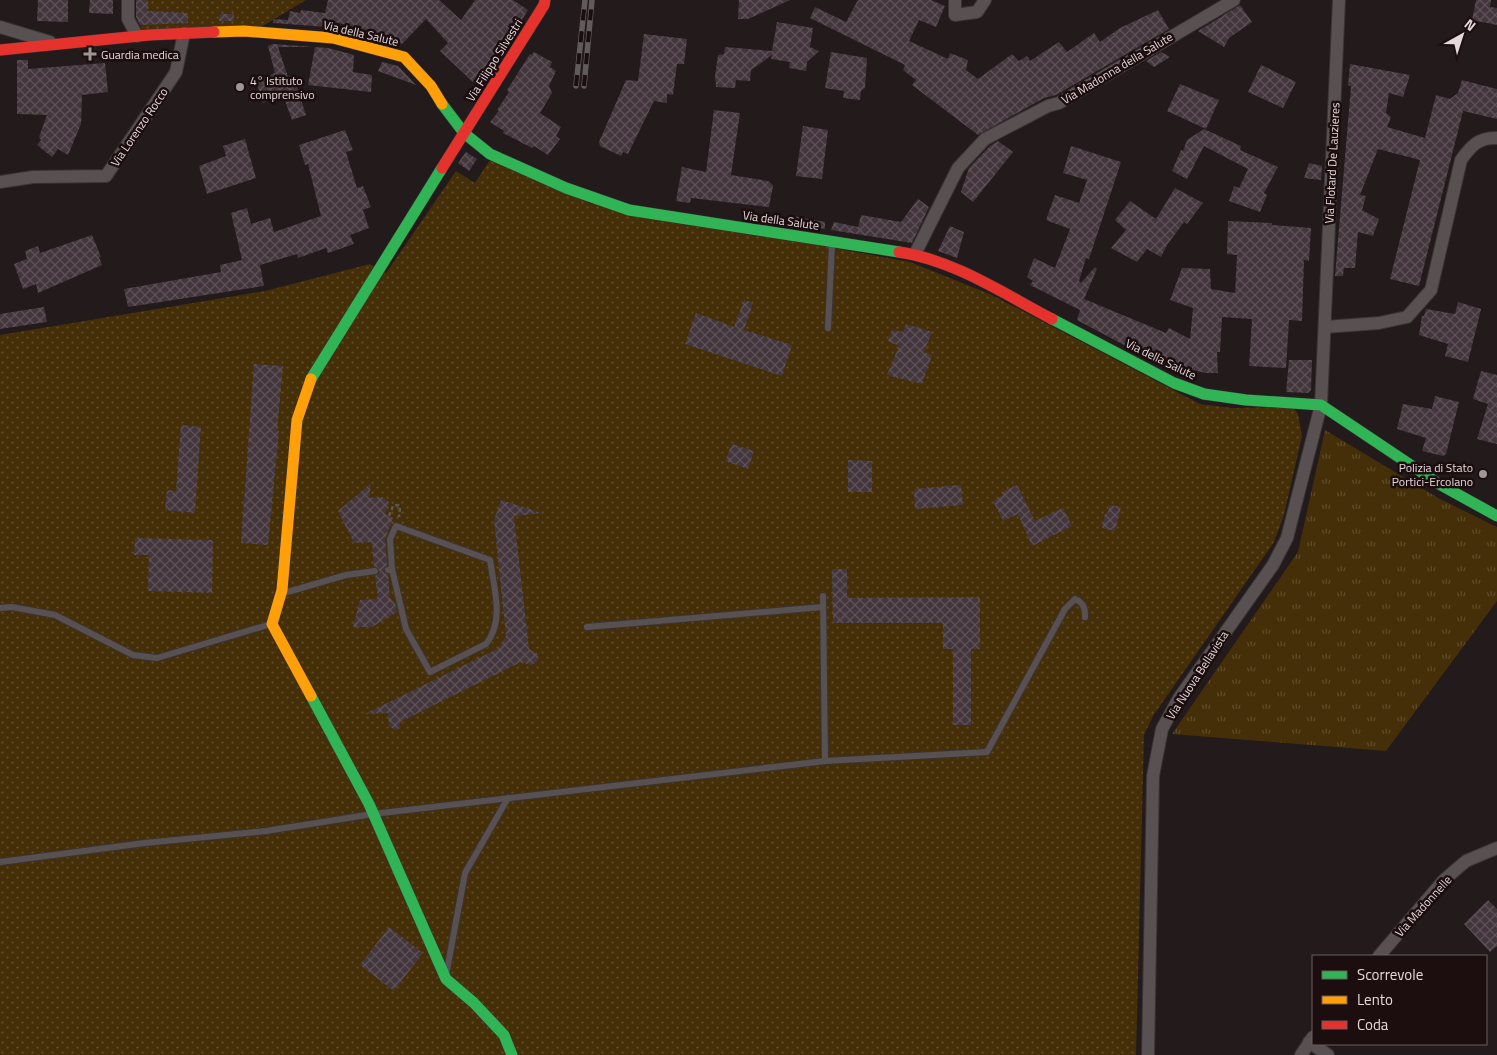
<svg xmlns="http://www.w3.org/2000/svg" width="1497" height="1055" viewBox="0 0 1497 1055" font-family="'Titillium Web',sans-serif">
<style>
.grass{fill:url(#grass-tufts)}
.park{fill:url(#park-dots)}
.building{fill:url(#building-cross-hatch)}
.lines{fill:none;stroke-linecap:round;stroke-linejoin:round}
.lane-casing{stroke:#3a3434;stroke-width:8}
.street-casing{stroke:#3a3434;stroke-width:14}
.fast-casing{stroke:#3a3434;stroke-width:12}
.slow-casing{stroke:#3a3434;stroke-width:12}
.jam-casing{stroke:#3a3434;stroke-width:12}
.path{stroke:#5c5656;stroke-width:2.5;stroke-dasharray:4 2.5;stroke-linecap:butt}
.lane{stroke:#585051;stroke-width:6}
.street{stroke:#585051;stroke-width:12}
.fast{stroke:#30b455;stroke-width:11}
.slow{stroke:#ff9f0a;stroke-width:11}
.jam{stroke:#e5322d;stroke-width:11}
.rail-casing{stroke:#625b5c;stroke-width:5.5}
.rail{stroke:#1c0d0f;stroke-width:4;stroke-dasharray:11;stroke-linecap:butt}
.poi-dot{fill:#a09696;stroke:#1c0d0f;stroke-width:2}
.labels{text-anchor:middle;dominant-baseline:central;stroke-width:5;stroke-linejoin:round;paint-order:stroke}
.street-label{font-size:12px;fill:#e4d8d9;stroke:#1c0d0f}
.poi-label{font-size:12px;fill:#e4d8d9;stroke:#1c0d0f;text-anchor:start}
</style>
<defs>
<pattern id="grass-tufts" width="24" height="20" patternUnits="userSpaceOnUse" patternTransform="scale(1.25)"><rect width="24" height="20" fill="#452f08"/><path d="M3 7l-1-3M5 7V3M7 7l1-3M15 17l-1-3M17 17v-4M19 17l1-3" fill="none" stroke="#604c2b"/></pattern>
<pattern id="park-dots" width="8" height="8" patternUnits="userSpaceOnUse" patternTransform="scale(1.25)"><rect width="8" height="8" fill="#452f08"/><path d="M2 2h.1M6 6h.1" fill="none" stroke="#604c2b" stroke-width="1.8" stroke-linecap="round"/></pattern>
<pattern id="building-cross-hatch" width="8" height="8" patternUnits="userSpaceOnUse" patternTransform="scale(1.25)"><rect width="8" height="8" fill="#43363c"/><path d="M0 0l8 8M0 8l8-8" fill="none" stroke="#5e5258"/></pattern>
</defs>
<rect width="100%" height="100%" fill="#221a1b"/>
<!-- grass -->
<path class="grass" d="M 1325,430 L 1440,499 L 1497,527 L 1497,601 L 1386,751 L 1172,734 L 1298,552 Z"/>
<!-- park -->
<g class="park">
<path d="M 139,0 L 306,0 L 261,27 L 141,31 Z"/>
<path d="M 490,160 L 589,203 L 910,262 L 992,295 L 1200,404 L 1232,408 L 1293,407 L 1298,414 L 1302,436 L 1284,515 L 1274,542 L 1153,716 L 1144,735 L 1136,1055 L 0,1055 L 0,335 L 265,291 L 370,264 L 386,273 L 456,171 L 475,183 Z"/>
</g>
<!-- building -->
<g class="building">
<path d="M 38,0 L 68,0 L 68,22 L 37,21 Z"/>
<path d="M 90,0 L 113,0 L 113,14 L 89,13 Z"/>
<path d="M 136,0 L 148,0 L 148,11 L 188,13 L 188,23 L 140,25 L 136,17 Z"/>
<path d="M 328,0 L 439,0 L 461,20 L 475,0 L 513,0 L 528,10 L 494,65 L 475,84 L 440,51 L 448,43 L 426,19 L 402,44 L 370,33 L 370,31 L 327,20 L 327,27 L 273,23 L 273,19 L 288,20 L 290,11 L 300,13 L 301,10 L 325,13 Z"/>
<path d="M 739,0 L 790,0 L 748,19 L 738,19 Z"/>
<path d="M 858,0 L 931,0 L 945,6 L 936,27 L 919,20 L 909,41 L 948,59 L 950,53 L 968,60 L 966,70 L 978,79 L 1012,54 L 1019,61 L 1027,56 L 1030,61 L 1059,42 L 1067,52 L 1094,33 L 1100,42 L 1120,28 L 1158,10 L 1169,29 L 1056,95 L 1044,98 L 978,135 L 912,85 L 916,80 L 903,70 L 905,65 L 810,18 L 815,7 L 846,22 Z"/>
<path d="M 1476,0 L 1491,0 L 1490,7 L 1497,8 L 1497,25 L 1472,20 Z"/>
<path d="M 1240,5 L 1252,22 L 1229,38 L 1224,47 L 1198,31 Z"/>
<path d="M 220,14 L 234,14 L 234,21 L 219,21 Z"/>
<path d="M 777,22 L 813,28 L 810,47 L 819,51 L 807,62 L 806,71 L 789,68 L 790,62 L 771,59 L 772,55 L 751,70 L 750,81 L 736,80 L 735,88 L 716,87 L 715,76 L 718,55 L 724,54 L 725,47 L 772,51 Z"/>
<path d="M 644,34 L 687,39 L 684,64 L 677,64 L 673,95 L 667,94 L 667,103 L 654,101 L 628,154 L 623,152 L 621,156 L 600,146 L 599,142 L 626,80 L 638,81 Z"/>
<path d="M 273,44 L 328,48 L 354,55 L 353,72 L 372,75 L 371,92 L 308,85 L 315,47 L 278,47 L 288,77 L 293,75 L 306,115 L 292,120 L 283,95 L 263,103 L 256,81 L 275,73 L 268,46 Z"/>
<path d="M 534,52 L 552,62 L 550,67 L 556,71 L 549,86 L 552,93 L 540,113 L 561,127 L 556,136 L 560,139 L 548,155 L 534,146 L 532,148 L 503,133 L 504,131 L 490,122 L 499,111 L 497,110 L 509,92 L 507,90 L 530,54 L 532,55 Z"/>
<path d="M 831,52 L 867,58 L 865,88 L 861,91 L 860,100 L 843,98 L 844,91 L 825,88 Z"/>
<path d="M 1161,52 L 1170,57 L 1154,67 L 1146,61 Z"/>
<path d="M 17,60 L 28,60 L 28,69 L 105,63 L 108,92 L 82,95 L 81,124 L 68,155 L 58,149 L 52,157 L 37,145 L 41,140 L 39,137 L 47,115 L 17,114 Z"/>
<path d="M 382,62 L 398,66 L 416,85 L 378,71 Z"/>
<path d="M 1350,64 L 1410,75 L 1403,97 L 1389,93 L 1386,113 L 1391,117 L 1387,127 L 1425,138 L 1436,95 L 1450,99 L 1458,93 L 1462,80 L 1497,89 L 1497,119 L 1463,111 L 1419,286 L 1390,279 L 1420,160 L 1378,149 L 1360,195 L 1366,196 L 1362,210 L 1379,219 L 1373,236 L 1358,232 L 1355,268 L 1344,268 L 1343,276 L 1335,276 L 1351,86 L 1348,86 Z"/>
<path d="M 1261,65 L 1296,82 L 1283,108 L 1248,92 Z"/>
<path d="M 1180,84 L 1219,100 L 1206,129 L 1167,111 Z"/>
<path d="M 714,110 L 740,113 L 731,175 L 768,181 L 771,183 L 773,186 L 769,207 L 691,198 L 690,203 L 676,201 L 682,167 L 706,172 Z"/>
<path d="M 803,126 L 828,130 L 822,179 L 796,176 Z"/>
<path d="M 1204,129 L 1241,146 L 1240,150 L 1278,167 L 1264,193 L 1267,195 L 1260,212 L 1229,201 L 1234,186 L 1239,188 L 1248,169 L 1204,146 L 1187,179 L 1172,171 L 1181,150 L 1183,151 L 1187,140 Z"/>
<path d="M 345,130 L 353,150 L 346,152 L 357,188 L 363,186 L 371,207 L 363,210 L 369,228 L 350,235 L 354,244 L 328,253 L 326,248 L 298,258 L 297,254 L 260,265 L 264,286 L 128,307 L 124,289 L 221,272 L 220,265 L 242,260 L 231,213 L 247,208 L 251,224 L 270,218 L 274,232 L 321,216 L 308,164 L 305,165 L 299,145 Z"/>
<path d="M 245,139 L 256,178 L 207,194 L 199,166 L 226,156 L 223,146 Z"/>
<path d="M 998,141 L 1013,152 L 973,202 L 961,192 L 969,168 L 990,146 Z"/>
<path d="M 1071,146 L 1121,162 L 1089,259 L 1086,258 L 1079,281 L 1081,283 L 1095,267 L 1097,269 L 1084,299 L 1166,333 L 1169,328 L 1190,339 L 1193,308 L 1170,300 L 1182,268 L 1210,269 L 1211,289 L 1235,293 L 1237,255 L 1227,254 L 1228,221 L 1272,223 L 1272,225 L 1311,228 L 1309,261 L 1304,260 L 1302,321 L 1289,320 L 1286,368 L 1249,366 L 1252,319 L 1222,317 L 1220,352 L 1217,352 L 1218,373 L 1206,373 L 1183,368 L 1144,348 L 1141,354 L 1077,320 L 1080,310 L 1030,285 L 1033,281 L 1027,277 L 1034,258 L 1055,268 L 1070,229 L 1046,220 L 1055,195 L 1079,203 L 1087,180 L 1063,173 Z"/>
<path d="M 466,152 L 477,159 L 469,171 L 458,163 Z"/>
<path d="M 1309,163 L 1322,166 L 1321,180 L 1304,178 Z"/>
<path d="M 1175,188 L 1203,203 L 1187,224 L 1184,222 L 1167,245 L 1161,257 L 1147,249 L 1137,262 L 1111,248 L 1126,230 L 1115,220 L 1130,201 L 1156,219 Z"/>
<path d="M 918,199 L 929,207 L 912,243 L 831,230 L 834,222 L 858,227 L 861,215 L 901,222 Z"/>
<path d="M 793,216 L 825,222 L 825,229 L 792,224 Z"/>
<path d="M 950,226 L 964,232 L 957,258 L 938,251 Z"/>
<path d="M 92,235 L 101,257 L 99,257 L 102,265 L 38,293 L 36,284 L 23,289 L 14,264 L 27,259 L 25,251 L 38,246 L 40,253 Z"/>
<path d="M 744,300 L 753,303 L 744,330 L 792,345 L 782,376 L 685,344 L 696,313 L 734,327 Z"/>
<path d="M 1458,302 L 1481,309 L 1468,362 L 1445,356 L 1448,344 L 1419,335 L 1422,316 L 1424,316 L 1426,309 L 1455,314 Z"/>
<path d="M 44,307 L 47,322 L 0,329 L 0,314 Z"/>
<path d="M 906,324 L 932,332 L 924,352 L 932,355 L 922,384 L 887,375 L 899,346 L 888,341 L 892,330 L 903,332 Z"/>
<path d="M 1289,360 L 1312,360 L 1311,390 L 1308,393 L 1286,392 Z"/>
<path d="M 254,364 L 283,366 L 277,431 L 279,431 L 268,545 L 241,543 Z"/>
<path d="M 1481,371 L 1497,375 L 1497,444 L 1477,439 L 1488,404 L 1473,399 Z"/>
<path d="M 1435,396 L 1459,402 L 1446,454 L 1443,456 L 1422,451 L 1426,438 L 1397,429 L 1403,404 L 1432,409 Z"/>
<path d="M 181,425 L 201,427 L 195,513 L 165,510 L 167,490 L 176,491 Z"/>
<path d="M 732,444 L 754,451 L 748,469 L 725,461 Z"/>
<path d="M 848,460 L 872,461 L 872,492 L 848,492 Z"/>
<path d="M 371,483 L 369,498 L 382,497 L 389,502 L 385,514 L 393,518 L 385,539 L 387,565 L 383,571 L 388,575 L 390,598 L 395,603 L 397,612 L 372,627 L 353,627 L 360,600 L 378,599 L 375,576 L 380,571 L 374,566 L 372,542 L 354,543 L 338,511 Z"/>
<path d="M 961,485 L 963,505 L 915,509 L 914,489 Z"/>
<path d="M 1017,485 L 1035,521 L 1063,508 L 1072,526 L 1032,546 L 1018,514 L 1003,521 L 993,501 L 1003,495 L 1002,492 Z"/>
<path d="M 501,500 L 542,513 L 514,516 L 529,649 L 538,654 L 537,662 L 531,665 L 521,662 L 400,722 L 400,728 L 395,730 L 389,726 L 388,713 L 365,714 L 499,648 L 506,636 L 494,520 Z"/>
<path d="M 1110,505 L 1121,507 L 1115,531 L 1102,528 L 1105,514 L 1107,514 Z"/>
<path d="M 135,538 L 213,540 L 212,593 L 148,591 L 149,555 L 134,555 Z"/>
<path d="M 832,569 L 847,569 L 847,598 L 980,597 L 980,649 L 971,649 L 971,725 L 953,725 L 953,649 L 943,649 L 943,623 L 833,623 Z"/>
<path d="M 1488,900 L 1497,909 L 1497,946 L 1490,952 L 1464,924 Z"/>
<path d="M 389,927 L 423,953 L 394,991 L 360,965 Z"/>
</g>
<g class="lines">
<defs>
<g id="lane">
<path d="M 828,328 L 832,243"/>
<path d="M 388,570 L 392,569 L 406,629 L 430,672 L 486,644 C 505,620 494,589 490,560 L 396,526 L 390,539 L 392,569"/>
<path d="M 284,593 L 346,575 L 375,571"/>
<path d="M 823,596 L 825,761"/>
<path d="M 0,608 L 12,607 L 55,615 L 133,655 L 157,658 L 271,624"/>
<path d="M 587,627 L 823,607"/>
<path d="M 0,862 L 145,843 L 266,831 L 373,814 L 825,761 L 987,752 L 1065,609 L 1075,599 C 1084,603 1085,608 1085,617"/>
<path d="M 447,970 L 465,873 L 508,798"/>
</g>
<g id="street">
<path d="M 128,0 L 128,19 L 137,36"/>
<path d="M 955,0 L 955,15 L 977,12 L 985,0"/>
<path d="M 0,27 L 50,42"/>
<path d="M 0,182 L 33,177 L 106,176 L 176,72 L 184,33"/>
<path d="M 915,254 L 958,168 L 985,139 L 1048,106 L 1059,103 L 1234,0"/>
<path d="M 1325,327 L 1379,323 L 1407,317 L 1431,290 L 1461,160 C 1471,146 1479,137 1497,138"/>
<path d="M 1379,956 L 1444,880 L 1466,861 L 1497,848"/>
<path d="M 1309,1042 L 1328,1055"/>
<path d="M 1148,1055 L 1153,776 L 1162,729 L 1179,698 L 1273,565 L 1287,538 L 1321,405 L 1339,0"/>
<path d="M 1301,1055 L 1313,1037"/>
</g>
<g id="fast">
<path d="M 442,104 L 464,133 L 490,154 L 566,188 L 629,210 L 899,252"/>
<path d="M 1052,319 L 1174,383 L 1204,394 L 1246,400 L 1321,405 L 1439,484 L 1497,516"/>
<path d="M 311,379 L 442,168"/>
<path d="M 311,696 L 369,804 L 446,979 L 474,1003 L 504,1035 L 512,1055"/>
</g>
<g id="slow">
<path d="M 214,32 L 244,31 L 333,38 L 404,57 L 431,86 L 442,104"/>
<path d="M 311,696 L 272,624 L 282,590 L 297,420 L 311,379"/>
</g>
<g id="jam">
<path d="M 0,50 L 149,35 L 214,32"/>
<path d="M 442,168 L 544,5 L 545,0"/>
<path d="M 899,252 C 954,260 1004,294 1052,319"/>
</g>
</defs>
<!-- lane casing -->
<use href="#lane" class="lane-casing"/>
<!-- street casing -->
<use href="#street" class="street-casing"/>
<!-- fast casing -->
<use href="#fast" class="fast-casing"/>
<!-- slow casing -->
<use href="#slow" class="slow-casing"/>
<!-- jam casing -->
<use href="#jam" class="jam-casing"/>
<!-- path -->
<path class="path" d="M 389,516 L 393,506 L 398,505 L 400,507 L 399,517"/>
<!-- lane -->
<use href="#lane" class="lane"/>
<!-- street -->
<use href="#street" class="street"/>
<!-- fast -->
<use href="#fast" class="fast"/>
<!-- slow -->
<use href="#slow" class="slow"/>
<!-- jam -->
<use href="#jam" class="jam"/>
<defs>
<g id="rail">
<path d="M 576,86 L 585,0"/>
<path d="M 584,86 L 592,0"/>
</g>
</defs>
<!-- rail casing -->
<use href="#rail" class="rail-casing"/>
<!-- rail -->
<use href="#rail" class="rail"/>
</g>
<!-- markers -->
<g class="poi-dot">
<path d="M87.5 46.5h5v5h5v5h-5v5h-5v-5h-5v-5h5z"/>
<circle cx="240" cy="87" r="5"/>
<circle cx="1483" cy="474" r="5"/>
</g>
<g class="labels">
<!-- street labels -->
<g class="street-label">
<text transform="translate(361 33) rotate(13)">Via della Salute</text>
<text transform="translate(494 60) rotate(-58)">Via Filippo Silvestri</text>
<text transform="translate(1117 68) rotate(-31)">Via Madonna della Salute</text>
<text transform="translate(139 127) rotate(-56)">Via Lorenzo Rocco</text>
<text transform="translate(1332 163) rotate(-87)">Via Flotard De Lauzieres</text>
<text transform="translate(781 220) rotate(8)">Via della Salute</text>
<text transform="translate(1161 359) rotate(26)">Via della Salute</text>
<text transform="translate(1197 675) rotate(-57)">Via Nuova Bellavista</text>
<text transform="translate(1423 906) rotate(-48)">Via Madonnelle</text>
</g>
<!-- poi labels -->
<g class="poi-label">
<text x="101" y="54">Guardia medica</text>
<text x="250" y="80">4° Istituto<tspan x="250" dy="14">comprensivo</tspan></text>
<text x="1473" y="467" text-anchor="end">Polizia di Stato<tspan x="1473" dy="14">Portici-Ercolano</tspan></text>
</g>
</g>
<!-- legend -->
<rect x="1312" y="955" width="175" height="90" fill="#1c0d0f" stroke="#6c5e60"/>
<rect x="1322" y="971" width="25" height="8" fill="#30b455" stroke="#6c5e60"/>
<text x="1357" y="980" font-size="15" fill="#e4d8d9">Scorrevole</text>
<rect x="1322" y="996" width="25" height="8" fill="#ff9f0a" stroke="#6c5e60"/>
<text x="1357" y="1005" font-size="15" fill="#e4d8d9">Lento</text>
<rect x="1322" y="1021" width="25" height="8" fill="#e5322d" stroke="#6c5e60"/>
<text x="1357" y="1030" font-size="15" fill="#e4d8d9">Coda</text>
<!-- north arrow -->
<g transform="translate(1462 35) rotate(39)" stroke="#1c0d0f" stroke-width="4" paint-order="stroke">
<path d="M0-4L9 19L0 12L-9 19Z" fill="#e4d8d9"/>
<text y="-8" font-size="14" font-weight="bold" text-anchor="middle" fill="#e4d8d9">N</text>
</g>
</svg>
